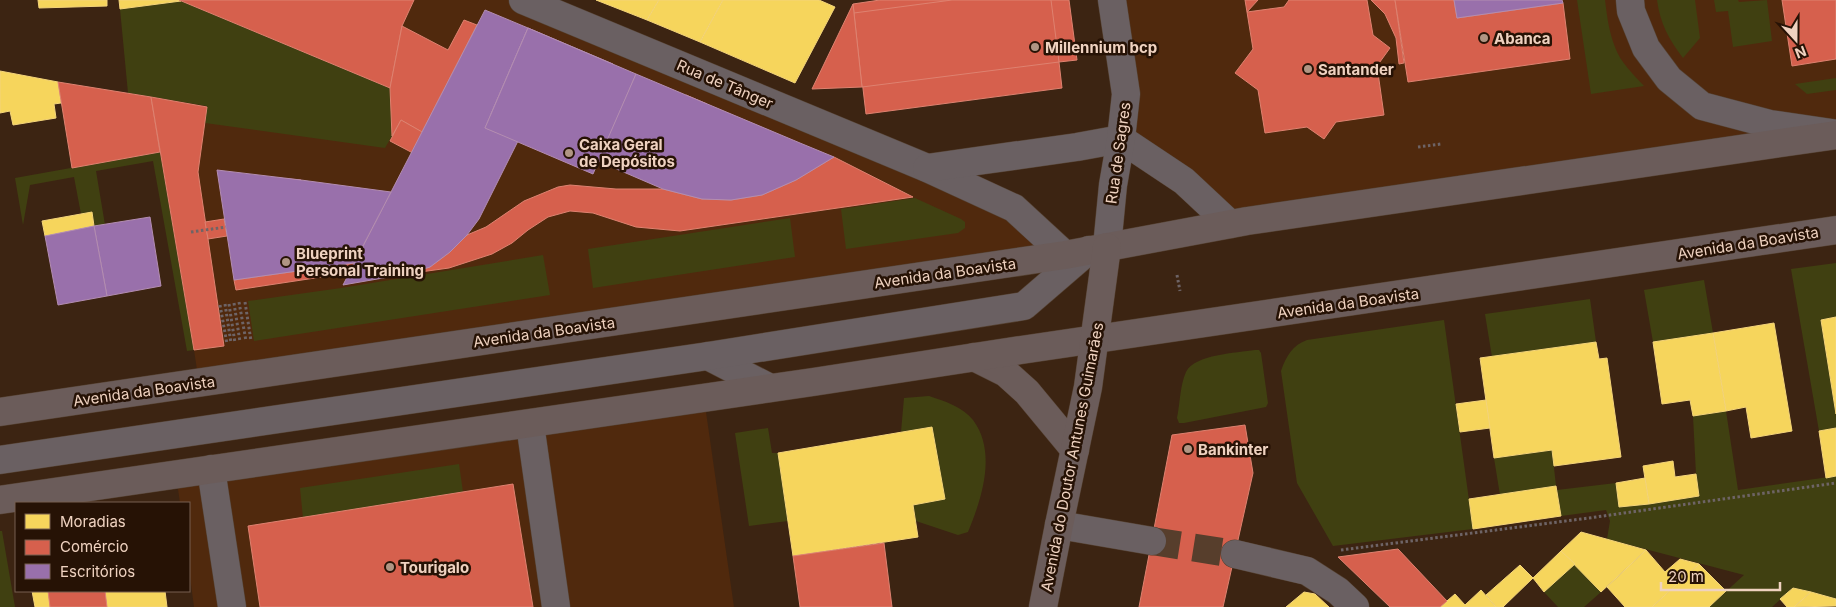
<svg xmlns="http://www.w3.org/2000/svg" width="1836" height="607" viewBox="0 0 1836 607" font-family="Inter,sans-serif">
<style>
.built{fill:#50290d}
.green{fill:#404011}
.homes{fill:#f6d55c;stroke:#f4d47a}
.shops{fill:#d6604d;stroke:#de8270}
.offices{fill:#9970ab;stroke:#b38db1}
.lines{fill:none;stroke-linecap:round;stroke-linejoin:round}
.minor-tunnel{stroke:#573e2c;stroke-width:28;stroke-dasharray:28 14;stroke-linecap:butt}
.minor-casing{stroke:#554131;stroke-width:29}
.major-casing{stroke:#554131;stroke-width:29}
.path{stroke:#6e6466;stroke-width:3;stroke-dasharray:2.5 2.5;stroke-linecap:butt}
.minor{stroke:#6a6062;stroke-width:28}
.major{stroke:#6b5c5a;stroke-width:28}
.path-bridge{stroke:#6e6466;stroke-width:3;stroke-dasharray:2.5 2.5;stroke-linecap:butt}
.poi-dot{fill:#b09583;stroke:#261205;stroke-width:2}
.labels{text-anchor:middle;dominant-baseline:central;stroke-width:5;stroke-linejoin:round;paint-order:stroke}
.poi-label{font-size:15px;font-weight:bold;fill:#efd2c0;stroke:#261205;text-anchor:start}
.street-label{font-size:15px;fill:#efd2c0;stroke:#261205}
</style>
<rect width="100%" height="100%" fill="#3c2412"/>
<!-- built -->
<g class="built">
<path d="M 414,0 L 523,0 L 927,168 L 1065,255 L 199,383 L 194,350 L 151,97 L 392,136 L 390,88 L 402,26 Z"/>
<path d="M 1112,0 L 1836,0 L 1836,135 L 1230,224 L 1121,139 Z"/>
<path d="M 704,398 L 734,607 L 194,607 L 189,569 L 189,503 L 180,503 L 176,475 Z"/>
</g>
<!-- green -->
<g class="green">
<path d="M 1577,0 L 1605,0 C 1607,16 1609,32 1615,47 C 1620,62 1634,75 1644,86 L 1591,94 Z"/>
<path d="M 1657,0 L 1695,0 L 1700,38 L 1683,58 C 1669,40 1660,23 1657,0 Z"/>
<path d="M 1714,0 L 1738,0 L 1739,2 L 1767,0 L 1772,41 L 1733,47 L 1728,11 L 1716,12 Z"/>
<path d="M 181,1 L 390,88 L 392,136 L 385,148 L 205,123 L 207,106 L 128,93 L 120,9 Z"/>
<path d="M 1836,78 L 1836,90 L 1807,94 L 1795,84 Z"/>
<path d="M 160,152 L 194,350 L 187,351 L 153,161 L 96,171 L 105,225 L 94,226 L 92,212 L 81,214 L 74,177 L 30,185 L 23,225 L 15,178 Z"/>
<path d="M 915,198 L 961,219 L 965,222 L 965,228 L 958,233 L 846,249 L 841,209 Z"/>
<path d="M 790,218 L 795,257 L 593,288 L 588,249 Z"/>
<path d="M 543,255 L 550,295 L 254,341 L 248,301 L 341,288 Z"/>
<path d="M 1836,263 L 1836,317 L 1821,320 L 1836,415 L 1836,428 L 1819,431 L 1791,269 Z"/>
<path d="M 1704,280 L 1713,333 L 1653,342 L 1644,290 Z"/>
<path d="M 1590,299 L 1596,342 L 1492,357 L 1485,314 Z"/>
<path d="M 1444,320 L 1473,529 L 1333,546 L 1297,483 L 1281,371 C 1286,356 1293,345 1307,340 Z"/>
<path d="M 1255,350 L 1259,350 L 1261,353 L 1268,403 L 1266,407 L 1184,423 L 1179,423 L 1177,418 C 1180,404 1180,385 1186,372 C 1195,354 1237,353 1255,350 Z"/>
<path d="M 929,396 C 944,401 963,407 973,420 C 997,452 982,498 968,532 L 958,535 L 916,521 L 913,505 L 944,499 L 932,427 L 901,432 L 904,398 Z"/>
<path d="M 1726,411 L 1738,490 L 1836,476 L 1836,599 L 1793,588 L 1772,607 L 1709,607 L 1744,575 L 1607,539 L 1610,521 L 1606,510 L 1561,516 L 1557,490 L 1616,483 L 1619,507 L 1699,496 L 1696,474 L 1693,416 Z"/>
<path d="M 768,428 L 772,453 L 778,453 L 788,521 L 749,526 L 735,433 Z"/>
<path d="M 1552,450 L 1556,486 L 1500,495 L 1494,458 Z"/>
<path d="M 459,464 L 463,492 L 303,518 L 300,488 Z"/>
<path d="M 0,531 L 2,531 L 15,607 L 0,607 Z"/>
<path d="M 1575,564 L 1601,592 L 1584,607 L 1558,607 L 1544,592 Z"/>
</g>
<!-- homes -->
<g class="homes">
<path d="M 38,0 L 107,0 L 107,6 L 39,8 Z"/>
<path d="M 119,0 L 179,0 L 181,1 L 120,9 Z"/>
<path d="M 596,0 L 659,0 L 647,20 Z"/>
<path d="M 659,0 L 723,0 L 700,42 L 647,20 Z"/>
<path d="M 723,0 L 819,0 L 835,7 L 795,83 L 700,42 Z"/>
<path d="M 0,71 L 58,82 L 61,103 L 54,104 L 56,118 L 13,125 L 10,111 L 0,113 Z"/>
<path d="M 92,212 L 94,226 L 45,236 L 42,221 Z"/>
<path d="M 1836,317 L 1836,414 L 1821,320 Z"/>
<path d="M 1774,323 L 1792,431 L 1751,438 L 1746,407 L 1726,411 L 1713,333 Z"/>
<path d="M 1713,333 L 1726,411 L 1693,416 L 1690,400 L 1662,404 L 1653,342 Z"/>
<path d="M 1596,342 L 1599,359 L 1607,358 L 1621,457 L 1554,466 L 1552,450 L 1494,458 L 1480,358 Z"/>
<path d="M 1486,400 L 1490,428 L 1460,432 L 1456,404 Z"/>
<path d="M 932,427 L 945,499 L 913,505 L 918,537 L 793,556 L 778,453 Z"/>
<path d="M 1836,428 L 1836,476 L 1826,478 L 1819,431 Z"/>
<path d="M 1673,461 L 1675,477 L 1696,474 L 1699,496 L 1649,504 L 1643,466 Z"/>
<path d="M 1645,478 L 1649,504 L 1619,507 L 1616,483 Z"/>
<path d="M 1556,486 L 1561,516 L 1473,529 L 1469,499 Z"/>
<path d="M 1581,532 L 1646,550 L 1601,592 L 1561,551 Z"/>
<path d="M 1646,550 L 1665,572 L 1680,559 L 1699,564 L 1652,607 L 1625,607 L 1607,587 Z"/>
<path d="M 1561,551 L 1575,564 L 1544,592 L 1533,578 Z"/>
<path d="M 1699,564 L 1726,591 L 1709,607 L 1652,607 Z"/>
<path d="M 1520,565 L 1533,578 L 1503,607 L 1496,607 L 1486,595 Z"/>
<path d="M 1793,588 L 1811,592 L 1794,607 L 1787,607 L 1780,599 Z"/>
<path d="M 1481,590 L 1496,607 L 1440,607 L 1455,594 L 1465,605 Z"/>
<path d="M 32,591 L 48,591 L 50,607 L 35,607 Z"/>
<path d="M 105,591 L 165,591 L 167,607 L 107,607 Z"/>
<path d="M 1304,592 L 1315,594 L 1329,607 L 1286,607 Z"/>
<path d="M 1811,592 L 1836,599 L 1836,606 L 1794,607 Z"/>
</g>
<!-- shops -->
<g class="shops">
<path d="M 179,0 L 414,0 L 402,26 L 390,88 Z"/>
<path d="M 880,0 L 1069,0 L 1077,60 L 1059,62 L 1062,88 L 866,114 L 853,4 Z"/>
<path d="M 952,0 L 1051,0 L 1059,62 L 862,87 L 854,13 Z"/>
<path d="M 1245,0 L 1258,0 L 1247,12 Z"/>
<path d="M 1289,0 L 1367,0 L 1373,35 L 1390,48 L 1377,66 L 1384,115 L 1336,122 L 1324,139 L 1307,127 L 1265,133 L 1258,90 L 1235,73 L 1253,49 L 1247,12 L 1284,7 Z"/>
<path d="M 1371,0 L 1395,0 L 1404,63 L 1399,64 L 1396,38 L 1385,14 Z"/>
<path d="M 1395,0 L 1454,0 L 1457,18 L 1563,3 L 1570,59 L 1408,82 Z"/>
<path d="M 1782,0 L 1836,0 L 1836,59 L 1792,66 Z"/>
<path d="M 853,4 L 862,87 L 812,89 Z"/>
<path d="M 464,20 L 477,25 L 422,132 L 401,120 L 392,136 L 390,88 L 402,26 L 448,50 Z"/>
<path d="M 58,82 L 151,97 L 160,152 L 72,168 Z"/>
<path d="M 686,95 L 707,104 L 691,144 L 669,135 Z"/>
<path d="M 151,97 L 207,107 L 198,172 L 224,346 L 194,350 Z"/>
<path d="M 401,120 L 438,141 L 428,161 L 390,141 Z"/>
<path d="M 834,157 L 913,197 L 680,231 L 636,227 L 593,213 L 570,211 L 548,217 L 528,230 L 512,243 L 492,254 L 449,268 L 406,274 L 430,267 L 450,252 L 467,235 L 486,227 L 524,201 L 558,187 L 570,185 L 616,189 L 663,189 L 702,199 L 731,200 L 762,195 L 796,180 Z"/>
<path d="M 277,178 L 301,180 L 305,199 L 317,197 L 322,230 L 286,236 Z"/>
<path d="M 224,219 L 227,236 L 208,239 L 205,222 Z"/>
<path d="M 354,263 L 348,273 L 236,290 L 234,280 Z"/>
<path d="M 1245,425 L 1253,473 L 1223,607 L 1139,607 L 1172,435 Z"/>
<path d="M 513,484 L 533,607 L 260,607 L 248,526 Z"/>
<path d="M 884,543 L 892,607 L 800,607 L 793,556 Z"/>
<path d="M 1398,549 L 1447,601 L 1440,607 L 1390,607 L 1338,557 Z"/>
<path d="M 48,591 L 105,591 L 107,607 L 50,607 Z"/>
</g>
<!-- offices -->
<g class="offices">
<path d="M 1454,0 L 1562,0 L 1563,3 L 1457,18 Z"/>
<path d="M 485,10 L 528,28 L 485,128 L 518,141 L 479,219 L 467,235 L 450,252 L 430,267 L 406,274 L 343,285 Z"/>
<path d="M 528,28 L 613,64 L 576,151 L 491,114 Z"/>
<path d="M 528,28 L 636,74 L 593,174 L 485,128 Z"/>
<path d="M 636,74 L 800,143 L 834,157 L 796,180 L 762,195 L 731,200 L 702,199 L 663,189 L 598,161 Z"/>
<path d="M 217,170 L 301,180 L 391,192 L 354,263 L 234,280 Z"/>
<path d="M 150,217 L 161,286 L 107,296 L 94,226 Z"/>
<path d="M 94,226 L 107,296 L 58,305 L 45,236 Z"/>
</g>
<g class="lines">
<!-- minor-tunnel -->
<path class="minor-tunnel" d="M 1152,541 L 1235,554"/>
<defs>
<g id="minor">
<path d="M 523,0 L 927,168 L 1014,208 L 1065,255"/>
<path d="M 1630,0 L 1631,11 L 1646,48 L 1669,79 L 1702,106 L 1770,124 L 1832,133"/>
<path d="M 1121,139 L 1184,181 L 1230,224"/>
<path d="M 927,168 L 1077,147 L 1121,139"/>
<path d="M 1107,247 L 1113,185 L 1121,139 L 1126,94 L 1112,0"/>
<path d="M 708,356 L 770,388"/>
<path d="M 530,424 L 556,607"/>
<path d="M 0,460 L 708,356 L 1024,306 L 1089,250"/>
<path d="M 211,469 L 232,607"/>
<path d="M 1059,525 L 1152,541"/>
<path d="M 1235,554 L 1307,571 L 1338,591 L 1355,607"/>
</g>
<g id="major">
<path d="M 974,357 L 1006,373 L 1027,392 L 1075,450"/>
<path d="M 0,412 L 1065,255 L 1247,221 L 1836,135"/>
<path d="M 0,500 L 813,382 L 1021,350 L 1836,230"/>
<path d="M 1043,607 L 1059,525 L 1088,387 L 1107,247"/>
</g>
</defs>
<!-- minor casing -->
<use href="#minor" class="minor-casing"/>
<!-- major casing -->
<use href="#major" class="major-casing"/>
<!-- path -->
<g class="path">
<path d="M 1418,147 L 1441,144"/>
<path d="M 1177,275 L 1180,291"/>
<path d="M 239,302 L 246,341"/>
<path d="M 245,302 L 251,341"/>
<path d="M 234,303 L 240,342"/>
<path d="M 225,304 L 231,343"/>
<path d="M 229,304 L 235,343"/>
<path d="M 220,305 L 227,344"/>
<path d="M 1341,550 L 1589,518 L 1836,483"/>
</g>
<!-- minor -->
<use href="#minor" class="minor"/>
<!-- major -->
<use href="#major" class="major"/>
<!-- path-bridge -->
<path class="path-bridge" d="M 191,232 L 226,227"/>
</g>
<!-- markers -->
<g class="poi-dot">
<circle cx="1484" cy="38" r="5"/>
<circle cx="1035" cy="47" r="5"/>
<circle cx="1308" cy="69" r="5"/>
<circle cx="569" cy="153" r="5"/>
<circle cx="286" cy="262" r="5"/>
<circle cx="1188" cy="449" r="5"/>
<circle cx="390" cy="567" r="5"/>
</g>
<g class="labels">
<!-- poi labels -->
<g class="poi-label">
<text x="1494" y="38">Abanca</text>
<text x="1045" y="47">Millennium bcp</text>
<text x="1318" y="69">Santander</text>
<text x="579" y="144">Caixa Geral<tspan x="579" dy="17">de Depósitos</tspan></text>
<text x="296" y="253">Blueprint<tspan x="296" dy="17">Personal Training</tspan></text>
<text x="1198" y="449">Bankinter</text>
<text x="400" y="567">Tourigalo</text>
</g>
<!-- street labels -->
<g class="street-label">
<text transform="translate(725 84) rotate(23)">Rua de Tânger</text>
<text transform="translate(1118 153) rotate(-82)">Rua de Sagres</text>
<text transform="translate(1748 243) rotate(-9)">Avenida da Boavista</text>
<text transform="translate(945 273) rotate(-8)">Avenida da Boavista</text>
<text transform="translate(1348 303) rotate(-8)">Avenida da Boavista</text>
<text transform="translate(544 332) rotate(-8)">Avenida da Boavista</text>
<text transform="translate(144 391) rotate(-8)">Avenida da Boavista</text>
<text transform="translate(1072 457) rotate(-79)">Avenida do Doutor Antunes Guimarães</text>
</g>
</g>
<!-- legend -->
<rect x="15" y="502" width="175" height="90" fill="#261205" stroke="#765f50"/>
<rect x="25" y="514" width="25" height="15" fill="#f6d55c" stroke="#765f50"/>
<text x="60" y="527" font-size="15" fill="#efd2c0">Moradias</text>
<rect x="25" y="540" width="25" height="15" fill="#d6604d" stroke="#765f50"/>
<text x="60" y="552" font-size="15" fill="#efd2c0">Comércio</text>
<rect x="25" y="564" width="25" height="15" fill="#9970ab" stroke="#765f50"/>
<text x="60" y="577" font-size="15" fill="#efd2c0">Escritórios</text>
<!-- north arrow -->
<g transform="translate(1796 40) rotate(159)" stroke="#261205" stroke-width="4" paint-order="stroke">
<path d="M0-4L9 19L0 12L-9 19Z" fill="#efd2c0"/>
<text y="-8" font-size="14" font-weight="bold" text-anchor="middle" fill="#efd2c0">N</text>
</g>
<!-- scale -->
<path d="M1661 582v8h119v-8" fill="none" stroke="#efd2c0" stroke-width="2.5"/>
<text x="1668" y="582" font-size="15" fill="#efd2c0" stroke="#261205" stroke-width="4" paint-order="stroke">20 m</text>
</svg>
